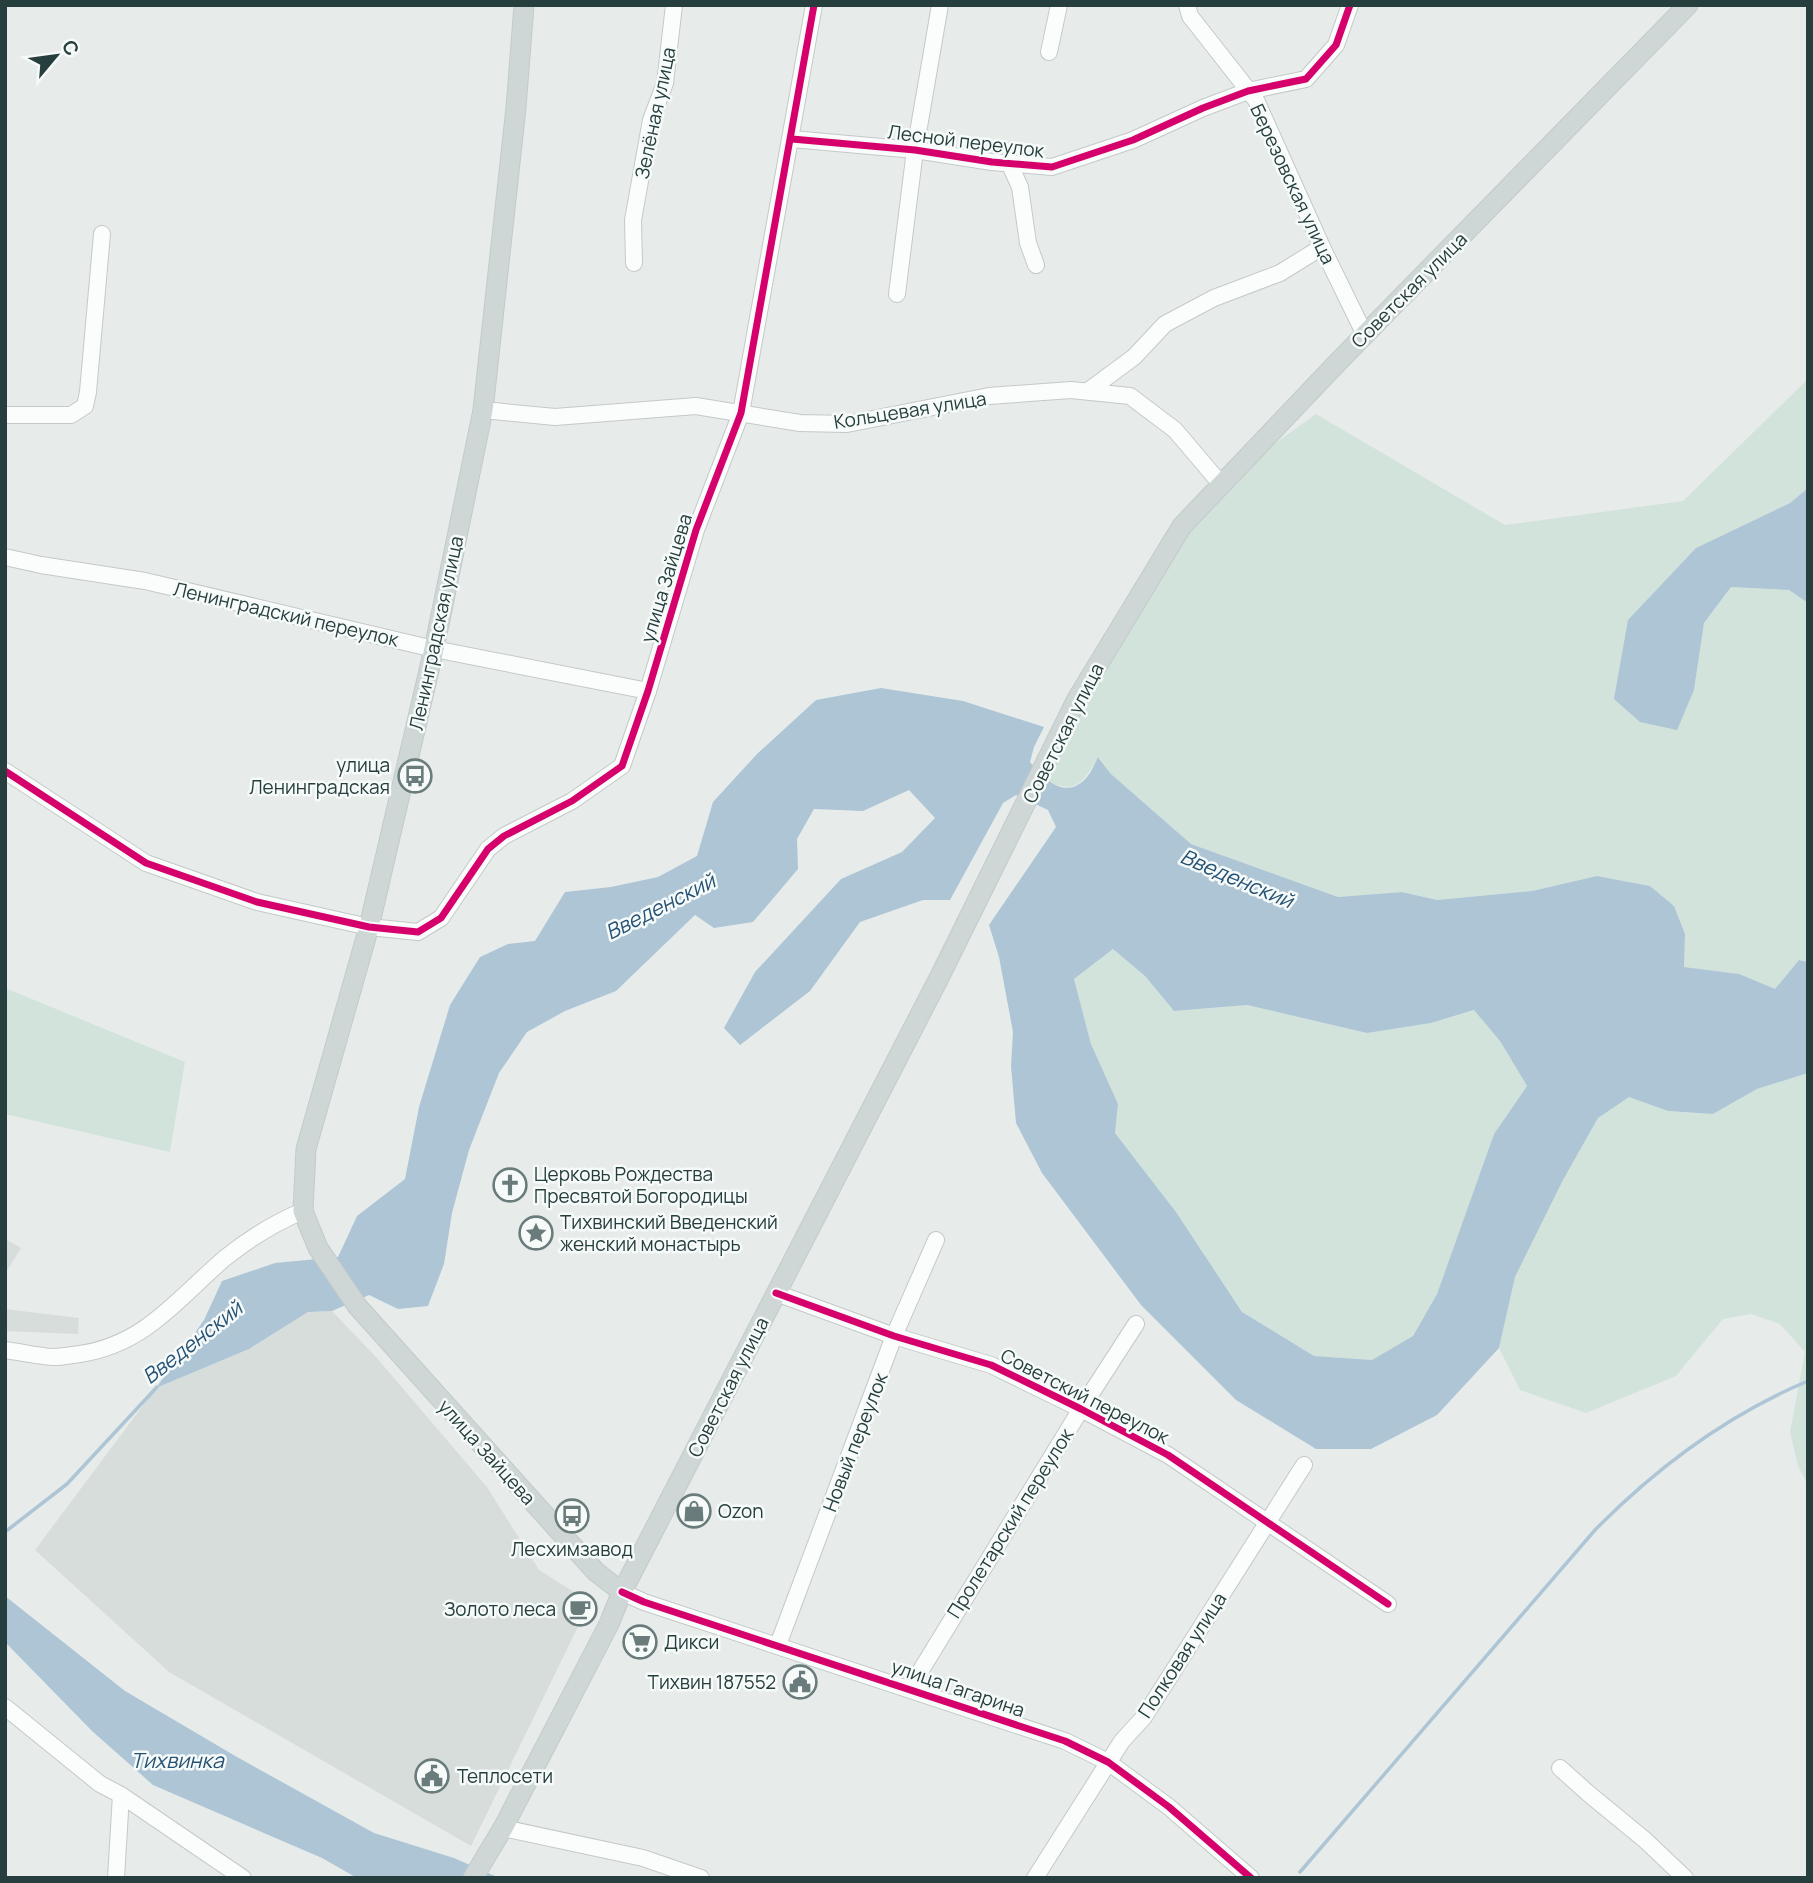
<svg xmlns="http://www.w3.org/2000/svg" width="1813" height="1883" viewBox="0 0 1813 1883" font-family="Manrope,sans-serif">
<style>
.built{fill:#d6dddb}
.green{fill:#d2e3dc}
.water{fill:#adc5d5;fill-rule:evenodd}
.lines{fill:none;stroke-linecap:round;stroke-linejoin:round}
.stream{stroke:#adc5d5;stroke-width:3.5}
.minor-casing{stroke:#c4c9c8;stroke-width:18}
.major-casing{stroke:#c3caca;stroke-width:21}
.minor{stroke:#fbfcfc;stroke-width:16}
.major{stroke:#cfd6d6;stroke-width:19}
.cycleway-casing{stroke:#f6faf9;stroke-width:11}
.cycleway{stroke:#d6006c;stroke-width:7}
.labels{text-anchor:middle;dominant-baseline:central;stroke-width:5;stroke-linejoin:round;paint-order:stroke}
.street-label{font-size:19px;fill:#263e3e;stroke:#f6faf9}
.poi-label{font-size:19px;fill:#263e3e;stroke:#f6faf9;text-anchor:start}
.water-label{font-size:21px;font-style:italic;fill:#265274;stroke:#f6faf9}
</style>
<rect width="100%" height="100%" fill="#e7eceb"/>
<!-- built -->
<g class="built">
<path d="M 5,1239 L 21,1248 L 5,1274 Z"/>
<path d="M 5,1309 L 79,1318 L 78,1334 L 5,1331 Z"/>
<path d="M 332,1311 L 376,1357 L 487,1487 L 539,1570 L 590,1602 L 471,1846 L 169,1672 L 35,1550 L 156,1388 L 249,1349 L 308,1312 Z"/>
</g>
<!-- green -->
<g class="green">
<path d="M 1808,379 L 1808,488 L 1790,503 L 1696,548 L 1694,690 L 1704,623 L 1731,587 L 1789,590 L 1808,603 L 1808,962 L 1799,960 L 1775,990 L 1739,974 L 1684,967 L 1685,934 L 1674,906 L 1650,886 L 1597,876 L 1532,891 L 1437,900 L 1402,892 L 1338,897 L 1191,844 L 1111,774 L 1099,757 C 1081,783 1078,796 1043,779 L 1077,699 L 1220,483 L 1316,414 L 1505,525 L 1683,501 Z"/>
<path d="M 1113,949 L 1145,976 L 1174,1011 L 1247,1005 L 1367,1033 L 1431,1023 L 1475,1010 L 1500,1041 L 1527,1086 L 1494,1134 L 1437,1294 L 1413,1336 L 1372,1360 L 1314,1356 L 1242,1312 L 1176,1212 L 1115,1133 L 1118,1104 L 1091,1044 L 1074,979 Z"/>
<path d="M 5,988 L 185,1062 L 170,1152 L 5,1114 Z"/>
<path d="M 1808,1073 L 1808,1485 L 1798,1466 L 1790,1432 L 1805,1352 L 1780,1324 L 1751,1314 L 1723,1319 L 1676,1376 L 1586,1413 L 1520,1390 L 1499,1348 L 1515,1277 L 1563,1180 L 1598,1118 L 1628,1096 L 1668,1111 L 1713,1114 L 1757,1089 Z"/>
</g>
<!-- water -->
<g class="water">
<path d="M 1808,488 L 1808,603 L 1789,590 L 1731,587 L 1704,623 L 1694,690 L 1677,730 L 1640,722 L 1614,699 L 1628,620 L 1696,548 L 1790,503 Z"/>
<path d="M 881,688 L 963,701 L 1044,727 L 1034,747 L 1030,762 C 1044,780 1067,801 1087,777 C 1092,771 1095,763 1098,757 L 1111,774 L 1191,844 L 1338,897 L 1402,892 L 1437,900 L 1532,891 L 1597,876 L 1650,886 L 1674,906 L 1685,934 L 1684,967 L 1739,974 L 1775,989 L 1799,960 L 1808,962 L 1808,1073 L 1757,1089 L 1713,1114 L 1668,1111 L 1629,1097 L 1598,1118 L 1563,1180 L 1515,1277 L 1499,1348 L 1437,1415 L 1371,1449 L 1316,1449 L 1236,1400 L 1141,1305 L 1042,1173 L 1016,1123 L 1011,1066 L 1013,1032 L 999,957 L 989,925 L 1056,827 L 1048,810 L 1016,795 L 1003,803 L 950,900 L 923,900 L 860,922 L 810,991 L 740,1045 L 724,1028 L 755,972 L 841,879 L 902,852 L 935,818 L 909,790 L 863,811 L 814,809 L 797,839 L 798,869 L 753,922 L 714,928 L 695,915 L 616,991 L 565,1011 L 527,1032 L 499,1073 L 469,1150 L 452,1213 L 444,1264 L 428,1306 L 398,1309 L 369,1295 L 332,1311 L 308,1312 L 249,1349 L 156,1388 L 204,1320 L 222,1281 L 275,1263 L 338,1257 L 357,1216 L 405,1179 L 419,1107 L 450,1005 L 480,957 L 508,944 L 535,941 L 565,892 L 611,887 L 658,877 L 697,856 L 713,802 L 757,754 L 816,700 ZM 1113,949 L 1145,976 L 1174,1011 L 1247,1005 L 1367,1033 L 1431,1023 L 1474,1010 L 1500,1041 L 1527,1086 L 1494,1134 L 1437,1294 L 1413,1336 L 1372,1360 L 1314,1356 L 1242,1312 L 1176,1212 L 1115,1133 L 1118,1104 L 1091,1044 L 1074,979 Z"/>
<path d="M 5,1596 L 125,1691 L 237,1757 L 374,1833 L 454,1858 L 495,1876 L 536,1878 L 357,1878 L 322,1858 L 153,1785 L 92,1731 L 5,1642 Z"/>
</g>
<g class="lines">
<!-- stream -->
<g class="stream">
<path d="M 5,1532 L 67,1484 L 157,1387"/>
<path d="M 1300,1872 L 1595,1530 C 1656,1468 1727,1415 1808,1381"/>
</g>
<defs>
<g id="minor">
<path d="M 1187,5 L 1190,16 L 1256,100 L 1322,247 L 1365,335"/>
<path d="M 1049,52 L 1059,5"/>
<path d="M 792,139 L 915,150 L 992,162 L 1052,167 L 1133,140 L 1203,108 L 1248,91 L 1306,79 L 1336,45 L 1350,5"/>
<path d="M 1009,163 L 1020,187 L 1028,243 L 1036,265"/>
<path d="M 634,263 L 633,220 L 651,120 L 665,83 L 674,5"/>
<path d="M 897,294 L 915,150 L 940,5"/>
<path d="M 1088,391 L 1134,357 L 1165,324 L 1214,298 L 1280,273 L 1322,247"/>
<path d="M 483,410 L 555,417 L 696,406 L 800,423 L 847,424 L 989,396 L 1071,390 L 1130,396 L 1175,430 L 1220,483"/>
<path d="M 5,415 L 71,415 L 85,406 L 88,392 L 102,234"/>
<path d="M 5,557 L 41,565 L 145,581 L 434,649 L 648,691"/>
<path d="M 5,771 L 146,863 L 257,902 L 369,927 L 418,932 L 441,918 L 488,849 L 504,836 L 572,801 L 622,766 L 648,691 L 696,530 L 741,413 L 814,5"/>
<path d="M 776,1293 L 894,1336 L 991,1365 L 1081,1409 L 1168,1455 L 1388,1604"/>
<path d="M 5,1350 C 21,1352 37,1356 53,1357 C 62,1357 71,1355 80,1354 C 146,1344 178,1298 225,1258 C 250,1238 274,1223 303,1211"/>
<path d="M 622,1592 L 644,1602 L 1065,1741 L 1108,1762 L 1169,1807 L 1251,1878"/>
<path d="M 778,1645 L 894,1336 L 936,1240"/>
<path d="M 910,1688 L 1081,1409 L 1136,1324"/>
<path d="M 5,1707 L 100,1784 L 121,1795 L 243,1878"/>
<path d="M 1560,1768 L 1589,1794 L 1645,1840 L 1685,1878"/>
<path d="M 503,1828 L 643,1858 L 701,1878"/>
<path d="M 116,1878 L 121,1795"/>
<path d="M 1035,1878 L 1122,1741 L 1144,1717 L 1304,1465"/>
</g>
<g id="major">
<path d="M 524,5 L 516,108 L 483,410 L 434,649 L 369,927 L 306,1149 L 303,1211 L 318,1248 L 358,1307 L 596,1572 L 622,1592"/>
<path d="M 473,1878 L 503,1828 L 609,1624 L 622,1592 L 939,978 L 1077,699 L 1182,526 L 1340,360 L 1688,5"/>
</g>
</defs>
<!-- minor casing -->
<use href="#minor" class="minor-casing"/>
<!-- major casing -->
<use href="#major" class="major-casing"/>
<!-- minor -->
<use href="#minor" class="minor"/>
<!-- major -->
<use href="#major" class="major"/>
<defs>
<g id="cycleway">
<path d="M 792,139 L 915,150 L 992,162 L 1052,167 L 1133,140 L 1203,108 L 1248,91 L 1306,79 L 1336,45 L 1350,5"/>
<path d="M 5,771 L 146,863 L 257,902 L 369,927 L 418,932 L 441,918 L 488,849 L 504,836 L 572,801 L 622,766 L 648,691 L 696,530 L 741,413 L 814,5"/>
<path d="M 776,1293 L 894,1336 L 991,1365 L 1081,1409 L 1168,1455 L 1388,1604"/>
<path d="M 622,1592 L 644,1602 L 1065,1741 L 1108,1762 L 1169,1807 L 1251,1878"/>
</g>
</defs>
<!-- cycleway casing -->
<use href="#cycleway" class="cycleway-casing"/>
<!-- cycleway -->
<use href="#cycleway" class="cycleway"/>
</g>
<!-- icons -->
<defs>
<symbol id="bus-ring" viewBox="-11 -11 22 22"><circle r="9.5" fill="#f6faf9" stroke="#6a7b7b" stroke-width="1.5"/><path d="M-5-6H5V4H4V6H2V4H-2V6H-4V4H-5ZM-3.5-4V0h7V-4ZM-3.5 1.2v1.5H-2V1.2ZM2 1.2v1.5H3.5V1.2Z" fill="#6a7b7b"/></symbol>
<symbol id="church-ring" viewBox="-11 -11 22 22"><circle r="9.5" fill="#f6faf9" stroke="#6a7b7b" stroke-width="1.5"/><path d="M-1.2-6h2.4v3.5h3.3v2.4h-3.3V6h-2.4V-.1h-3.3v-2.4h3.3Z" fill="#6a7b7b"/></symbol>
<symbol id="sight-ring" viewBox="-11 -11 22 22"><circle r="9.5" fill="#f6faf9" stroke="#6a7b7b" stroke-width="1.5"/><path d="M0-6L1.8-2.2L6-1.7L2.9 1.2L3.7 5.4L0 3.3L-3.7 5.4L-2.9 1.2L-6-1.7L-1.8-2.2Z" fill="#6a7b7b"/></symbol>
<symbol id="shop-ring" viewBox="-11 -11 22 22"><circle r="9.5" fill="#f6faf9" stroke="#6a7b7b" stroke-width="1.5"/><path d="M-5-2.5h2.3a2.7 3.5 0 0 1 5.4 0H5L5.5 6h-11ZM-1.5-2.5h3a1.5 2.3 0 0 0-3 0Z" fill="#6a7b7b"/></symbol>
<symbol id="cafe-ring" viewBox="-11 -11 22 22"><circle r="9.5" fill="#f6faf9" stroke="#6a7b7b" stroke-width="1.5"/><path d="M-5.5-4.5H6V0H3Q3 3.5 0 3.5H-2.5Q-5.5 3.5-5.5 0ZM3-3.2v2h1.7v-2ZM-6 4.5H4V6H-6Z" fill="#6a7b7b"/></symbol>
<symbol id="supermarket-ring" viewBox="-11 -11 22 22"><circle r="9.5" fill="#f6faf9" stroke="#6a7b7b" stroke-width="1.5"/><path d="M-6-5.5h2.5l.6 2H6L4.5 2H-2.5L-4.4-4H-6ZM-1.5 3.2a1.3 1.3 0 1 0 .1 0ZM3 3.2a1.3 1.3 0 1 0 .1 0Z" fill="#6a7b7b"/></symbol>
<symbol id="civic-ring" viewBox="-11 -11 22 22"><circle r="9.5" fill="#f6faf9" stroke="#6a7b7b" stroke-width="1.5"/><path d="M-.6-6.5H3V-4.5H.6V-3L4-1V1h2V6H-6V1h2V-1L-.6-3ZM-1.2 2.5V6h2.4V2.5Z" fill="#6a7b7b"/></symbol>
</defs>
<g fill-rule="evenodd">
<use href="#bus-ring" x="396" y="757" width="38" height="38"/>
<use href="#church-ring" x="491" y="1166" width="38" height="38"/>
<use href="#sight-ring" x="517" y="1214" width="38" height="38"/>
<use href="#shop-ring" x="675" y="1492" width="38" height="38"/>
<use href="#bus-ring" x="553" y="1497" width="38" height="38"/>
<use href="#cafe-ring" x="561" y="1590" width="38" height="38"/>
<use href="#supermarket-ring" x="621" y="1623" width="38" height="38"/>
<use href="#civic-ring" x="781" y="1663" width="38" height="38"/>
<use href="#civic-ring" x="413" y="1757" width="38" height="38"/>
</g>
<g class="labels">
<!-- street labels -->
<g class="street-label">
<text transform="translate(655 113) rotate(-78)">Зелёная улица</text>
<text transform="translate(966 141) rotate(7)">Лесной переулок</text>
<text transform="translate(1293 184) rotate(65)">Березовская улица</text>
<text transform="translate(1409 290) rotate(-45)">Советская улица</text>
<text transform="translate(910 410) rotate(-9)">Кольцевая улица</text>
<text transform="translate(666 578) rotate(-73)">улица Зайцева</text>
<text transform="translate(286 614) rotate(13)">Ленинградский переулок</text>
<text transform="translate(436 633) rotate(-78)">Ленинградская улица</text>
<text transform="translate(1063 733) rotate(-63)">Советская улица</text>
<text transform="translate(728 1387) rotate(-63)">Советская улица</text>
<text transform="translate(1085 1396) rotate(27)">Советский переулок</text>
<text transform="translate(855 1442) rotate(-69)">Новый переулок</text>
<text transform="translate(487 1452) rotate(48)">улица Зайцева</text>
<text transform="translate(1010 1523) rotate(-58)">Пролетарский переулок</text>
<text transform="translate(1182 1655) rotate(-57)">Полковая улица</text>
<text transform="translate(958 1688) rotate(19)">улица Гагарина</text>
</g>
<!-- poi labels -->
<g class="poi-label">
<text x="390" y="765" text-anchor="end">улица<tspan x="390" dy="22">Ленинградская</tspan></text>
<text x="534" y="1174">Церковь Рождества<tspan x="534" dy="22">Пресвятой Богородицы</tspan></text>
<text x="560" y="1222">Тихвинский Введенский<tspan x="560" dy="22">женский монастырь</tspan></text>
<text x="718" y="1511">Ozon</text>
<text x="572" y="1549" text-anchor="middle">Лесхимзавод</text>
<text x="556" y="1609" text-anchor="end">Золото леса</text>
<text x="664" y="1642">Дикси</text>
<text x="776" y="1682" text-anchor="end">Тихвин 187552</text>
<text x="457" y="1776">Теплосети</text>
</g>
<!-- water labels -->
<g class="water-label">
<text transform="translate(1237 878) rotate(23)">Введенский</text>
<text transform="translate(660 906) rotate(-27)">Введенский</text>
<text transform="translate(192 1342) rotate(-38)">Введенский</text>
<text x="177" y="1760">Тихвинка</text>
</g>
</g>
<!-- border -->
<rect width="1813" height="1883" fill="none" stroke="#263e3e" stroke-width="14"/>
<!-- north arrow -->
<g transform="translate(56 56) rotate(61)" stroke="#f6faf9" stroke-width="5" paint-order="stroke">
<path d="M0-5L12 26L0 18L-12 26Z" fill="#263e3e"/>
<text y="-10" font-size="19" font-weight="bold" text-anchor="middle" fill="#263e3e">С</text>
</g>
</svg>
